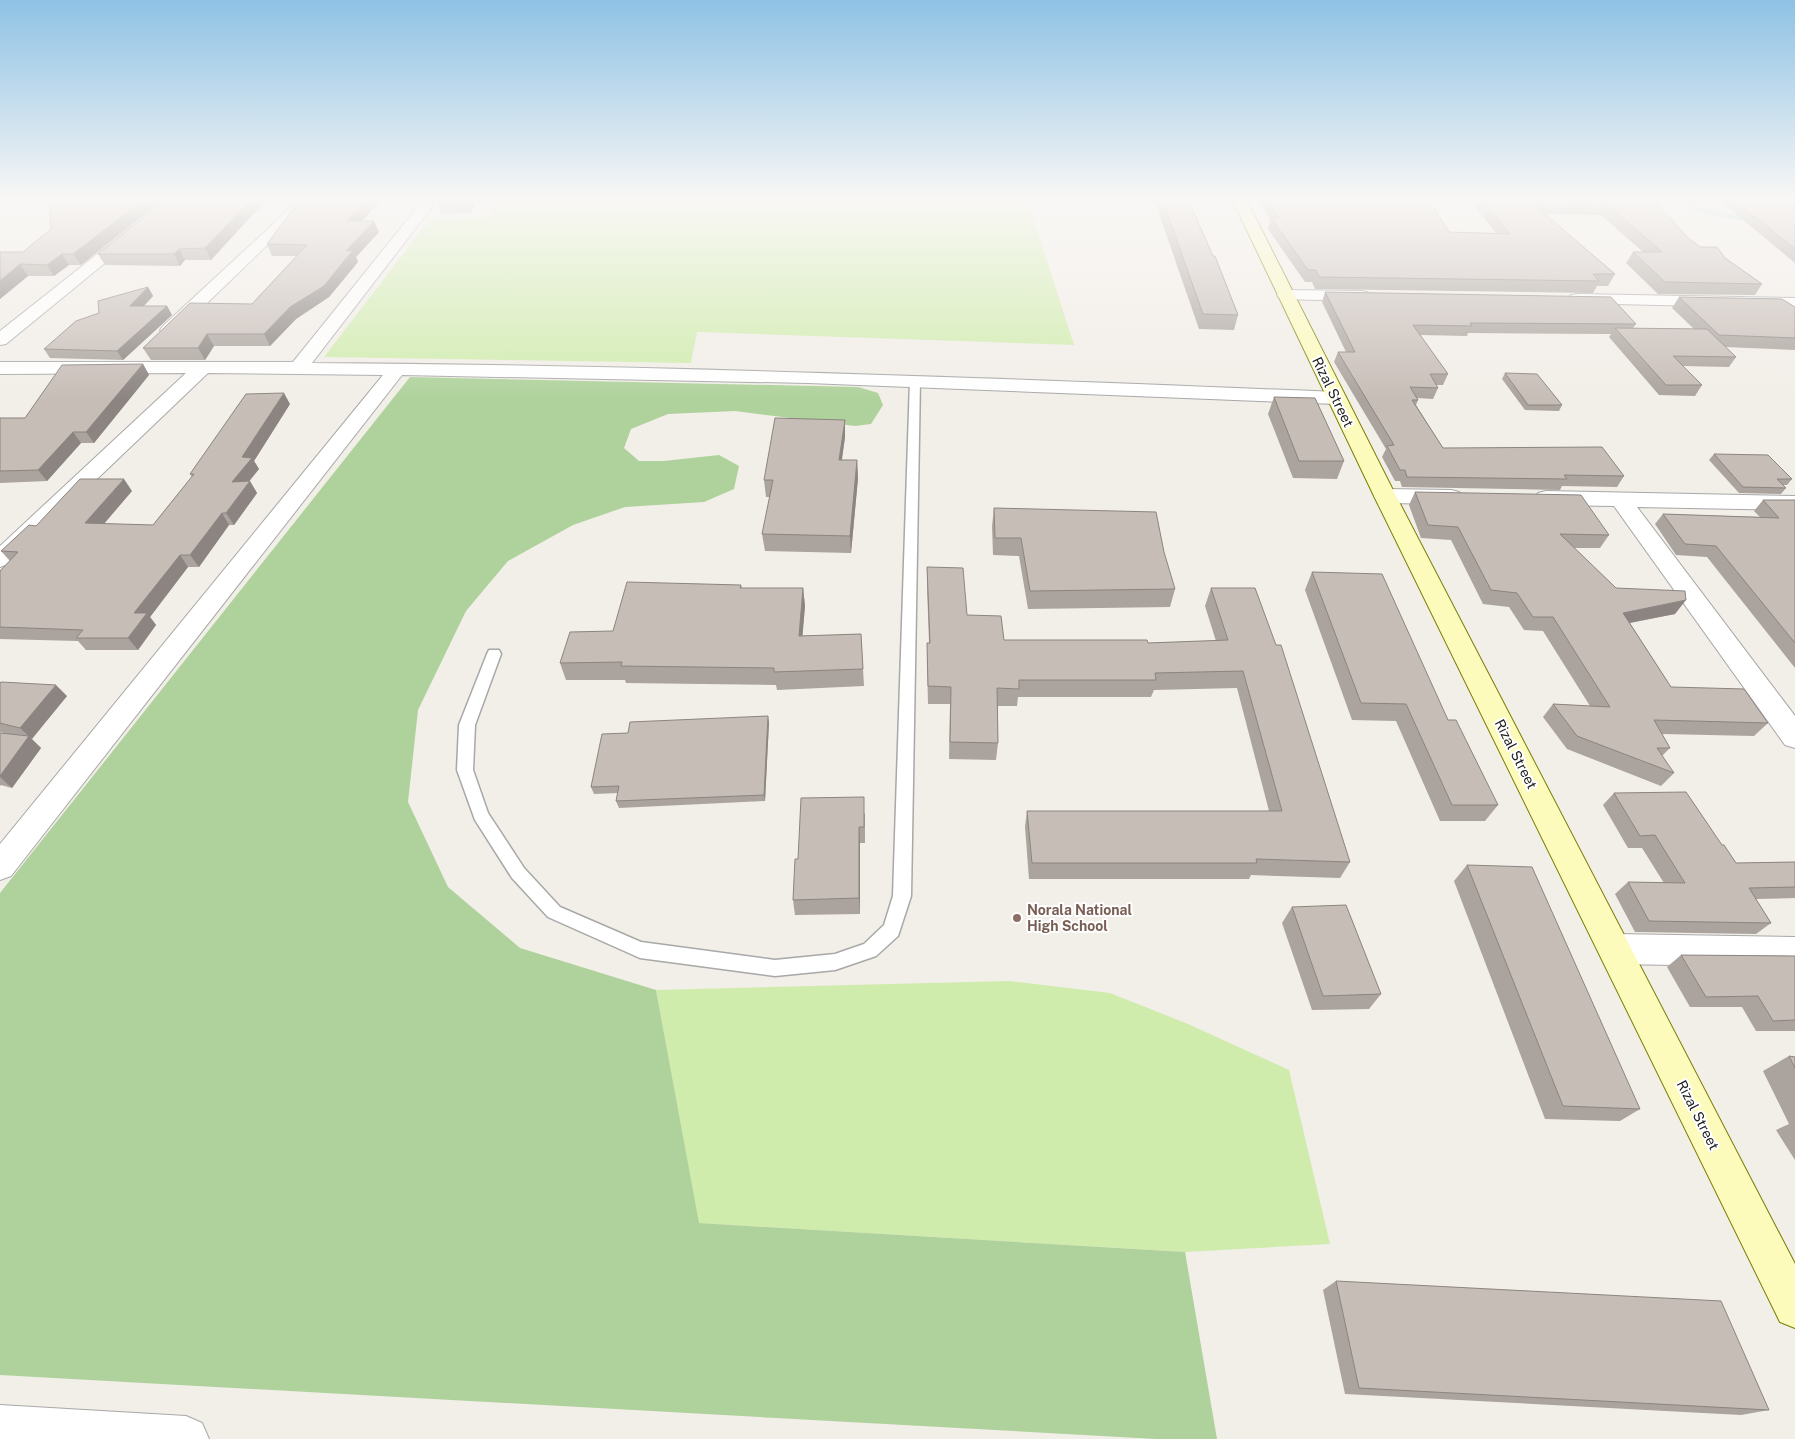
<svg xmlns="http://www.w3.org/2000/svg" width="1795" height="1439" viewBox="0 0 1795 1439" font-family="'Public Sans',sans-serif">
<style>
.grass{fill:#d0ecad}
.forest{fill:#afd29c}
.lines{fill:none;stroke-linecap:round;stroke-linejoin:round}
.stream{stroke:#a8d7e0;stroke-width:5}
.lane-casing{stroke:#a8a8a8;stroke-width:3}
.street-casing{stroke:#a8a8a8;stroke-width:2}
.secondary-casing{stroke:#797f02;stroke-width:2}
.lane{fill:#fff;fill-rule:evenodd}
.street{fill:#fff;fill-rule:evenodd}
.secondary{fill:#fcfbbc;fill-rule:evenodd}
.wall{fill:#aba39d}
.shaded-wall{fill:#8b8480}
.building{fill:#c7bdb7;stroke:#8b8480}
.education-dot{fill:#8d6e63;stroke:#fff;stroke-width:2}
.labels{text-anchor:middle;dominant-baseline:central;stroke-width:4;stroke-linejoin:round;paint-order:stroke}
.street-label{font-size:14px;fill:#212121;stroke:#fff}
.education-label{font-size:14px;font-weight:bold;fill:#785e54;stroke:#fff;text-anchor:start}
</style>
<rect width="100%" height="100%" fill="#f2eee8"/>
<!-- grass -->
<g class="grass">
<path d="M 503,199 L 1027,199 L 1074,345 L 697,332 L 691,363 L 324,357 L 430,219 L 490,217 Z"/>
<path d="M 1009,981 L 1110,993 L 1188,1024 L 1289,1070 L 1330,1244 L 1185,1252 L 698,1223 L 656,990 Z"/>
</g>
<!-- forest -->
<path class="forest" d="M 410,377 L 858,387 L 878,393 L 883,405 L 871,424 L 855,426 L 735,411 L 668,414 L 631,429 L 624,448 L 639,461 L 664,461 L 719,455 L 739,466 L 734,489 L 704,502 L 625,507 L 573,525 L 508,561 L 466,611 L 418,710 L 408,802 L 448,887 L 520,948 L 656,990 L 699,1223 L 1185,1252 L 1217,1439 L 1156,1439 L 0,1375 L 0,893 Z"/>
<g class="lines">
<!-- stream -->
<path class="stream" d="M 1676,199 L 1703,211 L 1753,220"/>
<defs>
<path id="lane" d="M 915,377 L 920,380 L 911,896 L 898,936 L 876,956 L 835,970 L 775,976 L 640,958 L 548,917 L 512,878 L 475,820 L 457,770 L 459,725 L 487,654 L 489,650 L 499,650 L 501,654 L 475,725 L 473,770 L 488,813 L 524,868 L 560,907 L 641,942 L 775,960 L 835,954 L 864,944 L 884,925 L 893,896 L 910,380 Z"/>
<g id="street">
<path d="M 167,199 L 183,199 L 6,344 L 0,345 L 0,331 Z"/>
<path d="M 300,199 L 315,199 L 175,334 L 169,335 L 163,334 L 160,330 L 163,326 Z"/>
<path d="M 424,199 L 438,199 L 312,363 C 654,365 995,378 1336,392 L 1343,394 L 1346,398 L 1343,402 L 1336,404 L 808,383 L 402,375 L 11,876 L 0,880 L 0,844 L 383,375 L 208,373 L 8,564 L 0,567 L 0,546 L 186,373 L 0,374 L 0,362 L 293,362 Z"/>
<path d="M 1286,290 L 1361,291 L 1367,292 L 1370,296 L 1367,300 L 1361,301 L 1280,299 L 1277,295 L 1280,291 Z"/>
<path d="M 1577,294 L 1795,298 L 1795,308 L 1571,303 L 1568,299 L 1571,295 Z"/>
<path d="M 1385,489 L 1451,490 L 1459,492 L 1462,497 L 1459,502 L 1451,504 L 1385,503 L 1377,501 L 1374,496 L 1377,491 Z"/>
<path d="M 1546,491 L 1795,496 L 1795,510 L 1637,507 L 1795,716 L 1795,748 L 1785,745 L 1614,506 L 1546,505 L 1538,503 L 1535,498 L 1538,493 Z"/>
<path d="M 1615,934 L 1795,937 L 1795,967 L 1615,964 L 1603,960 L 1598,949 L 1603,938 Z"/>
<path d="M 0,1405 L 186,1416 L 202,1423 L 209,1439 L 0,1439 Z"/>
</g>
<path id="secondary" d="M 1232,199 L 1246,199 L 1396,496 L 1795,1264 L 1795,1328 L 1780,1322 L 1374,496 Z"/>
</defs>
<!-- lane casing -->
<use href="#lane" class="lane-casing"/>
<!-- street casing -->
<use href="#street" class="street-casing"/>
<!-- secondary casing -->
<use href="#secondary" class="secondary-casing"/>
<!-- lane -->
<use href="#lane" class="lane"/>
<!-- street -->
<use href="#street" class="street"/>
<!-- secondary -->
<use href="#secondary" class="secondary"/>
</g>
<!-- wall -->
<g class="wall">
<path d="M 49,199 L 164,199 L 81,265 L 69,265 L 54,276 L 28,276 L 0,299 L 0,252 L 23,252 L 51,229 Z"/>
<path d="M 167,199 L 267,199 L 211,260 L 185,260 L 180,266 L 105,265 L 98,254 Z"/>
<path d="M 302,199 L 382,199 L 362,221 L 379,232 L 356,257 L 358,262 L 329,297 L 296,319 L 270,346 L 214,346 L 205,360 L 151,360 L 143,348 L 252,304 L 297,256 L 272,256 L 267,244 Z"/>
<path d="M 442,199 L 492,199 L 489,203 L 476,203 L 470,213 L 441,214 L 438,204 Z"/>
<path d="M 1154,199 L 1188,199 L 1238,315 L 1234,330 L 1199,329 Z"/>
<path d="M 1258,199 L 1428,199 L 1449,232 L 1496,233 L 1469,199 L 1653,199 L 1687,237 L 1700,247 L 1725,258 L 1762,284 L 1755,295 L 1658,294 L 1626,263 L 1633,252 L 1643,252 L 1601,215 L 1545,214 L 1615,274 L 1608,286 L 1597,286 L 1593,293 L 1315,289 L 1312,282 L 1305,282 L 1268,229 L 1270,220 Z"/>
<path d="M 1718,199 L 1795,199 L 1795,263 Z"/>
<path d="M 148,287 L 153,296 L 144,306 L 167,306 L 172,315 L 123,360 L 50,358 L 44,349 L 99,313 Z"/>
<path d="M 1325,292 L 1636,324 L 1633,328 L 1694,329 L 1672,308 L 1679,297 L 1795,307 L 1795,350 L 1725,347 L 1736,357 L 1729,367 L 1683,366 L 1702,385 L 1695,396 L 1659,395 L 1609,337 L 1611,334 L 1468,333 L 1467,336 L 1420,335 L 1448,374 L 1443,385 L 1436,385 L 1438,388 L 1433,399 L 1417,398 L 1418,400 L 1416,405 L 1443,448 L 1624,476 L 1617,487 L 1562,486 L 1560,490 L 1402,487 L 1400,481 L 1395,481 L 1382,457 L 1386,449 L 1334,362 L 1338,352 L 1346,352 L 1322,302 Z"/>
<path d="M 143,364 L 149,375 L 94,443 L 81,443 L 47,481 L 0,483 L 0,418 L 25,418 Z"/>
<path d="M 1505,373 L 1562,405 L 1559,411 L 1525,410 L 1502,379 Z"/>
<path d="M 1274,397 L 1344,461 L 1337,479 L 1293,478 L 1268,414 Z"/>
<path d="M 290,404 L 254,461 L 259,469 L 249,481 L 257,493 L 234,525 L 229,525 L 199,567 L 188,567 L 150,617 L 156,625 L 138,650 L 86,650 L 78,641 L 0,639 L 0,571 L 10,561 L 1,551 L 36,526 L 132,491 L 104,524 L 153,525 L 192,477 L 190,474 Z"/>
<path d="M 845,420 L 845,437 L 842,460 L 857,460 L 858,478 L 851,553 L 765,551 L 762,534 L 770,497 L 766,497 L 764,480 Z"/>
<path d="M 1714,454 L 1792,479 L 1787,485 L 1783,485 L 1786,488 L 1781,494 L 1739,493 L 1709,460 Z"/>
<path d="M 1415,492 L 1609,535 L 1600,548 L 1574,548 L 1616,588 L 1675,614 L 1630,623 L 1671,687 L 1768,723 L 1754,736 L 1662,734 L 1670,748 L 1662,756 L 1674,773 L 1661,786 L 1567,749 L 1543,717 L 1553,704 L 1590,706 L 1543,631 L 1524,630 L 1509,607 L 1483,604 L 1451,540 L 1421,538 L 1409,505 Z"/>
<path d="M 1763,500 L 1795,500 L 1795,668 L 1707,557 L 1676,555 L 1655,524 L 1663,514 L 1760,517 L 1754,511 Z"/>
<path d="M 994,508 L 1175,589 L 1170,607 L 1028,609 L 1019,556 L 993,555 L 992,526 Z"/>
<path d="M 927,567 L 967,615 L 1004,640 L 1148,643 L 1216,641 L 1205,606 L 1211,588 L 1350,862 L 1340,878 L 1251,875 L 1249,879 L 1029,879 L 1025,827 L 1027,811 L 1269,811 L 1237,688 L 1154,690 L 1151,697 L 1018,697 L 1017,706 L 998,706 L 998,743 L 996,760 L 949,759 L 950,704 L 928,704 L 927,661 L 927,643 L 929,643 L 927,585 Z"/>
<path d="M 1312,572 L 1448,720 L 1498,805 L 1485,821 L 1440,821 L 1396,721 L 1352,720 L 1305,590 Z"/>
<path d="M 741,585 L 742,588 L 803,588 L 805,606 L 802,636 L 861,634 L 864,686 L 777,690 L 776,685 L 626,683 L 625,680 L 566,680 L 560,663 L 613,631 Z"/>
<path d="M 0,683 L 67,696 L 31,739 L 41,748 L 12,788 L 1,785 L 0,786 L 0,733 L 12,735 L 0,732 Z"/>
<path d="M 769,722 L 765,801 L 619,808 L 616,801 L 618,793 L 594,794 L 591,787 L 628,733 Z"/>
<path d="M 1614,793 L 1722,845 L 1736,863 L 1795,862 L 1795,898 L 1756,899 L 1771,923 L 1756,934 L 1635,932 L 1615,894 L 1628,882 L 1664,883 L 1642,848 L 1628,848 L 1603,805 Z"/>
<path d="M 865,813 L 865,843 L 860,843 L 860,914 L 795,915 L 793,900 L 798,859 Z"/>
<path d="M 1467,865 L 1640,1109 L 1620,1121 L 1545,1119 L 1454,881 Z"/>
<path d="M 1292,907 L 1381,994 L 1369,1009 L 1312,1010 L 1282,923 Z"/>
<path d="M 1681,955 L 1795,956 L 1795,1031 L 1756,1031 L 1742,1007 L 1690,1007 L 1667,967 Z"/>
<path d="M 1789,1056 L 1795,1057 L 1795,1160 L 1776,1130 L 1789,1124 L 1763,1071 Z"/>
<path d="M 1336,1281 L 1769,1410 L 1741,1415 L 1345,1394 L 1323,1290 Z"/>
</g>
<!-- shaded-wall -->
<g class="shaded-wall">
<path d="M 145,199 L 164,199 L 81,265 L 73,254 Z"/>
<path d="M 252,199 L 267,199 L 211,260 L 205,248 Z"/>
<path d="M 367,199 L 382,199 L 352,232 L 347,221 Z"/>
<path d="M 471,199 L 475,199 L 476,203 L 470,213 L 467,204 Z"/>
<path d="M 487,199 L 492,199 L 489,203 Z"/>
<path d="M 374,221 L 379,232 L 356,257 L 358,262 L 329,297 L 296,319 L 270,346 L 264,334 L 346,251 Z"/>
<path d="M 179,249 L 185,260 L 180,266 L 174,254 Z"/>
<path d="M 62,254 L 69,265 L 54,276 L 47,265 Z"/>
<path d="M 20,264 L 28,276 L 0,299 L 0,281 Z"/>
<path d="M 148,287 L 153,296 L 136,314 L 130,306 Z"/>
<path d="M 167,306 L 172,315 L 123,360 L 117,351 Z"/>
<path d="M 207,334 L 214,346 L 205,360 L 198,348 Z"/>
<path d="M 143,364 L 149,375 L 94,443 L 86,432 Z"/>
<path d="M 284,393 L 290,404 L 254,461 L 259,469 L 239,494 L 232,482 L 242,457 Z"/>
<path d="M 845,420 L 845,437 L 839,477 L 839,460 Z"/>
<path d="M 73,432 L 81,443 L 47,481 L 38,470 Z"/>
<path d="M 857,460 L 858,478 L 851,553 L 850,536 Z"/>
<path d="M 124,479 L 132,491 L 94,535 L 85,523 Z"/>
<path d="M 250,481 L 257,493 L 234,525 L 226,513 Z"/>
<path d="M 222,513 L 229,525 L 199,567 L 190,555 Z"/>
<path d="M 180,555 L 188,567 L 150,617 L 156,625 L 138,650 L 128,638 L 134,613 Z"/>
<path d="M 803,588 L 805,606 L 801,654 L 799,636 Z"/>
<path d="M 1686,600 L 1675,614 L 1613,626 L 1623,613 Z"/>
<path d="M 56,685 L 67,696 L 32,739 L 20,728 Z"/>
<path d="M 768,716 L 769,722 L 765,801 L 764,795 Z"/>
<path d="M 29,736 L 41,748 L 12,788 L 0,777 L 0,776 Z"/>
<path d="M 859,827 L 860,843 L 860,914 L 859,898 Z"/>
</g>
<!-- building -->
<g class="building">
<path d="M 49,199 L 145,199 L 73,254 L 62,254 L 47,265 L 20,264 L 0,281 L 0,252 L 23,252 L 51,229 Z"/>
<path d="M 167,199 L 252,199 L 205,248 L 179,249 L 174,254 L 98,254 Z"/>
<path d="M 302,199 L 367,199 L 347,221 L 374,221 L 346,251 L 353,250 L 324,286 L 290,307 L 264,334 L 207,334 L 198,348 L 143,348 L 190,303 L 252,304 L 307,245 L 267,244 L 298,202 Z"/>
<path d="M 442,199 L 471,199 L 467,204 L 438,204 Z"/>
<path d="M 1162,199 L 1188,199 L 1213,256 L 1215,256 L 1238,315 L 1203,314 Z"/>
<path d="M 1267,199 L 1428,199 L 1449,232 L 1510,234 L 1482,199 L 1653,199 L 1687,237 L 1700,247 L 1717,247 L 1725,258 L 1762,284 L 1665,282 L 1633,252 L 1662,252 L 1607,204 L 1532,203 L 1615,274 L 1593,274 L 1599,281 L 1319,277 L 1316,270 L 1308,270 L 1271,218 L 1279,218 Z"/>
<path d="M 1733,199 L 1795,199 L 1795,201 L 1785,201 L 1795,209 L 1795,249 Z"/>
<path d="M 148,287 L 130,306 L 167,306 L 117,351 L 44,349 L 76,321 L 99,313 L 98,301 Z"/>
<path d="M 1325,292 L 1611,297 L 1636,324 L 1470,323 L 1472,326 L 1413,325 L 1448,374 L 1430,374 L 1438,388 L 1410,387 L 1418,400 L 1412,400 L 1443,448 L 1602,447 L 1624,476 L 1564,475 L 1567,479 L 1407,477 L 1405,470 L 1400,470 L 1387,446 L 1394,445 L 1338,352 L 1355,352 Z"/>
<path d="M 1679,297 L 1782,299 L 1795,307 L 1795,338 L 1719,335 Z"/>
<path d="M 1615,328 L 1707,329 L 1736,357 L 1673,356 L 1702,385 L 1666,385 Z"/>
<path d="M 143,364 L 86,432 L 73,432 L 38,470 L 0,471 L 0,418 L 25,418 L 62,365 Z"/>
<path d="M 1505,373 L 1537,374 L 1562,405 L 1528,405 Z"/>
<path d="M 284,393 L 242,457 L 252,458 L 232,482 L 250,481 L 226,513 L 222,513 L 190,555 L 180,555 L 134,613 L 147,613 L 128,638 L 76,638 L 83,630 L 0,627 L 0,571 L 18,552 L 1,551 L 29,525 L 36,526 L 80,479 L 124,479 L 85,523 L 153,525 L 194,474 L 190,474 L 246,394 Z"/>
<path d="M 1274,397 L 1315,398 L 1344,461 L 1299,461 Z"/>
<path d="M 775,418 L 845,420 L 839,460 L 857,460 L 850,536 L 762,534 L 773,480 L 764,480 Z"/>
<path d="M 1714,454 L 1768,455 L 1792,479 L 1777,479 L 1786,488 L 1743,487 Z"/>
<path d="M 1415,492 L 1581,495 L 1609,535 L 1560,534 L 1616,588 L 1685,591 L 1686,600 L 1623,613 L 1671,687 L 1744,689 L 1768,723 L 1654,720 L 1670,748 L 1657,748 L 1674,773 L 1577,736 L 1553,704 L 1610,707 L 1553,617 L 1533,617 L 1517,593 L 1491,590 L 1458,527 L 1428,525 Z"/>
<path d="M 1763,500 L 1795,500 L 1795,643 L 1716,546 L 1685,544 L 1663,514 L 1779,518 Z"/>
<path d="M 994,508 L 1156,512 L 1164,552 L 1175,589 L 1030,591 L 1021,538 L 995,538 Z"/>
<path d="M 927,567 L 963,568 L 967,615 L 1001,616 L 1004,640 L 1147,640 L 1148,643 L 1228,640 L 1211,588 L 1255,588 L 1276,645 L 1281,645 L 1350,862 L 1256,859 L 1257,863 L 1032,863 L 1027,811 L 1282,811 L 1243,671 L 1155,673 L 1156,680 L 1019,680 L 1019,689 L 997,688 L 998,743 L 950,742 L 951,687 L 928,686 L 927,643 L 930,643 Z"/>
<path d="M 1312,572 L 1382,574 L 1448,720 L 1456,720 L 1498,805 L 1452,805 L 1406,704 L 1361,703 Z"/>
<path d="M 627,582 L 741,585 L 740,588 L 803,588 L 799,636 L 861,634 L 863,669 L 774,672 L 774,668 L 621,666 L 622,662 L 560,663 L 570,632 L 613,631 Z"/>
<path d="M 1,682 L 56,685 L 20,728 L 0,723 L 0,683 Z"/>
<path d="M 768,716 L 764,795 L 616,801 L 619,786 L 591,787 L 602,734 L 628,733 L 630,722 Z"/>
<path d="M 0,733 L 29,736 L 0,776 Z"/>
<path d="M 1686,792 L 1722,845 L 1724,845 L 1736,863 L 1795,862 L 1795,887 L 1749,888 L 1771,923 L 1649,921 L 1628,882 L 1685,883 L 1655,835 L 1640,836 L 1614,793 Z"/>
<path d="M 864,797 L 864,827 L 859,827 L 859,898 L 793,900 L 795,859 L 798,859 L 801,798 Z"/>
<path d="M 1467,865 L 1532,867 L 1640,1109 L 1563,1106 Z"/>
<path d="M 1346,905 L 1381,994 L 1323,996 L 1292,907 Z"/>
<path d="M 1681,955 L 1795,956 L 1795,1020 L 1773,1021 L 1758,996 L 1706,997 Z"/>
<path d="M 1789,1056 L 1795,1057 L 1795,1068 Z"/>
<path d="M 1336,1281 L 1721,1301 L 1769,1410 L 1359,1388 Z"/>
</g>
<!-- sky -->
<linearGradient id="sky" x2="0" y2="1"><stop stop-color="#8ec2e5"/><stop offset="0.5" stop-color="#f9f7f5"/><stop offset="1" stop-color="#f9f7f5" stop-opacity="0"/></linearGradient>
<rect width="1795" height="400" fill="url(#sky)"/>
<!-- markers -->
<circle class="education-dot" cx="1017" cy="918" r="5"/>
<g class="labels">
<!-- street labels -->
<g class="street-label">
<text transform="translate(1333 392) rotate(64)">Rizal Street</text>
<text transform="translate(1516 754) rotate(63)">Rizal Street</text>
<text transform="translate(1698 1115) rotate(63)">Rizal Street</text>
</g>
<!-- education labels -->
<g class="education-label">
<text x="1027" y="910">Norala National<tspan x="1027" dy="16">High School</tspan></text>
</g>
</g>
</svg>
